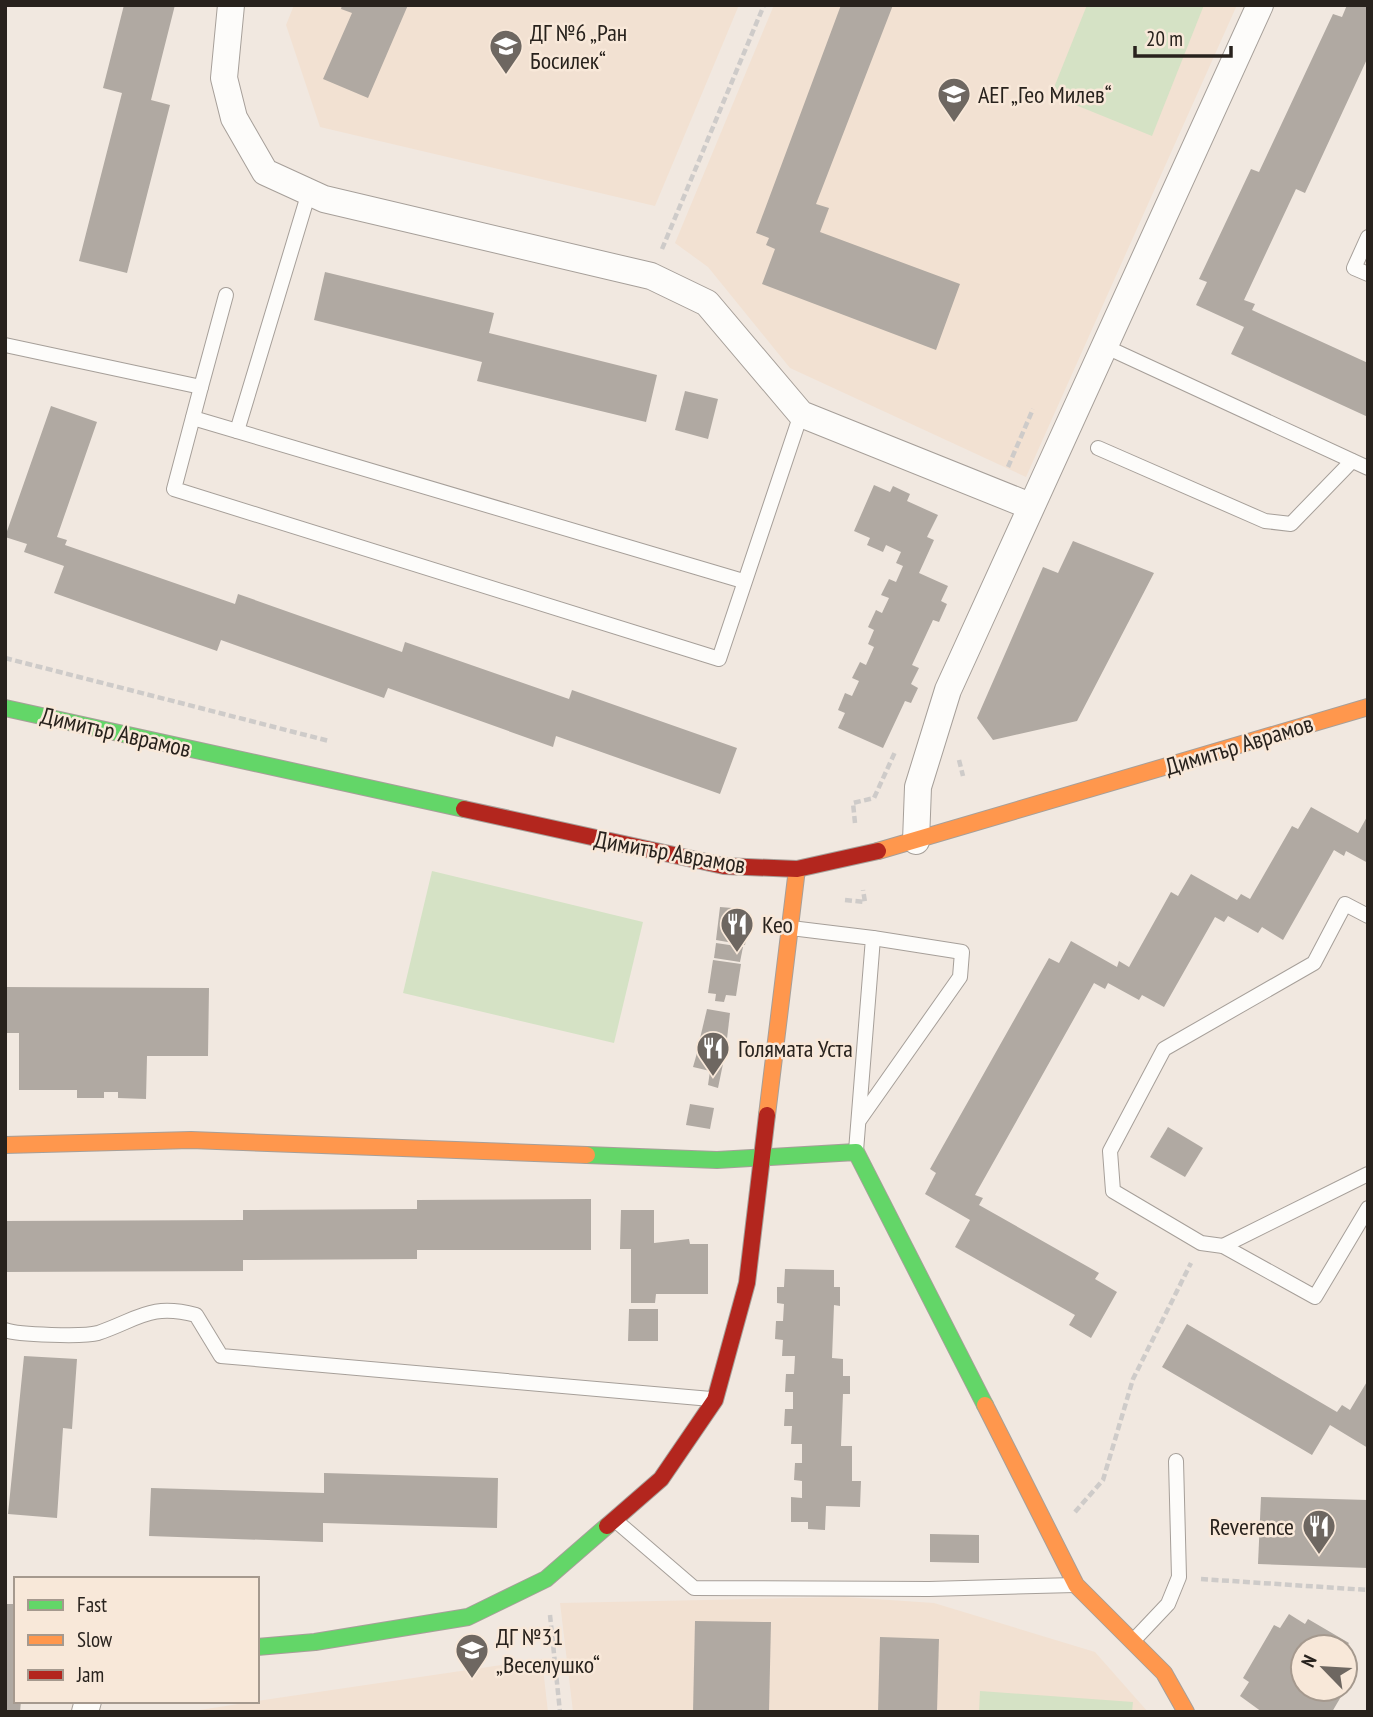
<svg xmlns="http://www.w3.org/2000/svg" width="1373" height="1717" viewBox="0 0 1373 1717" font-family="'PT Sans Narrow',sans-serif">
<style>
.built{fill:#f2e1d2}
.green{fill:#d5e2c5}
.building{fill:#b0a9a2}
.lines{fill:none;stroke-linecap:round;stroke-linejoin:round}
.lane-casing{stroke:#a69f99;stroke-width:16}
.street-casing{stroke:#a69f99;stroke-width:28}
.fast-casing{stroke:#a69f99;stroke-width:18}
.slow-casing{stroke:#a69f99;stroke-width:18}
.jam-casing{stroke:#a69f99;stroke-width:18}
.path{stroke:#cecbc9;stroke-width:4.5;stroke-dasharray:7 3.5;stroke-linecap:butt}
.lane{stroke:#fdfcfa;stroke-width:14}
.street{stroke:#fdfcfa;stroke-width:26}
.fast{stroke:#63d668;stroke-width:16}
.slow{stroke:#ff974d;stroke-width:16}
.jam{stroke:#b3261e;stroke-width:16}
.labels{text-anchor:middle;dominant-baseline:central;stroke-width:5;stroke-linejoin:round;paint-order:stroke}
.poi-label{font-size:24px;fill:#28221d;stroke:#f8e8d9;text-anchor:start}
.street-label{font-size:24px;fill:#28221d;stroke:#f8e8d9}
</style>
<rect width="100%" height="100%" fill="#f1e8e0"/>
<!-- built -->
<g class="built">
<path d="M 294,5 L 739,5 L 655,206 L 320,127 L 286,25 Z"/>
<path d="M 774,5 L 1237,5 L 1026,477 L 790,368 L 708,267 L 675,243 Z"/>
<path d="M 845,1597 L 934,1603 L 1095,1652 L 1148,1712 L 573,1712 L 560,1603 Z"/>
<path d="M 542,1659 L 548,1712 L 187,1712 L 257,1701 Z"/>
</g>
<!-- green -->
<g class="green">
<path d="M 1087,5 L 1204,5 L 1152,136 L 1051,95 Z"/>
<path d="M 432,871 L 643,922 L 614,1043 L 403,993 Z"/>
<path d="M 980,1691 L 1133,1702 L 1132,1712 L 979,1712 Z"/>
</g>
<!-- building -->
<g class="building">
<path d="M 124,5 L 175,5 L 151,100 L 170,105 L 127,273 L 79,261 L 122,93 L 103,88 Z"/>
<path d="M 342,5 L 408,5 L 368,98 L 323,79 L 352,13 L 341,9 Z"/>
<path d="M 841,5 L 893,5 L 816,204 L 829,208 L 820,232 L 960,284 L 936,350 L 762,284 L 775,249 L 766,245 L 769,238 L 756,233 Z"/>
<path d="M 1347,5 L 1368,5 L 1368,57 L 1305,193 L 1296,189 L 1244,300 L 1255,304 L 1252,310 L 1368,363 L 1368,417 L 1231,354 L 1244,327 L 1196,305 L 1207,282 L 1199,279 L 1251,169 L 1259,172 L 1333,14 L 1342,17 Z"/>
<path d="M 325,272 L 494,313 L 489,333 L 657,375 L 646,422 L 477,381 L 482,362 L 314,320 Z"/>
<path d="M 685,391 L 718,399 L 708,439 L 675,430 Z"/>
<path d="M 51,406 L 97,422 L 57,537 L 67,540 L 65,545 L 235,604 L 238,594 L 402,652 L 405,642 L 569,699 L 572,690 L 737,748 L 720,794 L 556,736 L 553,747 L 388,688 L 384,698 L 221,640 L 217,651 L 54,593 L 64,566 L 24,552 L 27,544 L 5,537 Z"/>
<path d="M 874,485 L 890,492 L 893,486 L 910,494 L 907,501 L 938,515 L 927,537 L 934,540 L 919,573 L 948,586 L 941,601 L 947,604 L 939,622 L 933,620 L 912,665 L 919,668 L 911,684 L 918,688 L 911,703 L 905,701 L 883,748 L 838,728 L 845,713 L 838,710 L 845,693 L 852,696 L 859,681 L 852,678 L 860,662 L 866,665 L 874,647 L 868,644 L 874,630 L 868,627 L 876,610 L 882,613 L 889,598 L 881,595 L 889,579 L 896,582 L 903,566 L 896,563 L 901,552 L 886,545 L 883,552 L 867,545 L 870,538 L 854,531 Z"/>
<path d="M 1073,541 L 1154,573 L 1077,721 L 993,740 L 977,718 L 1043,567 L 1058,573 Z"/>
<path d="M 1311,807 L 1358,833 L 1368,815 L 1368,863 L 1346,851 L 1344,856 L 1334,850 L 1283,940 L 1262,927 L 1258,933 L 1228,916 L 1224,922 L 1215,917 L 1164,1007 L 1142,995 L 1139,1000 L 1108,983 L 1105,989 L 1094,983 L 975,1195 L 983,1198 L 979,1205 L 1099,1273 L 1095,1279 L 1117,1292 L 1091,1338 L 1069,1325 L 1075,1315 L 955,1247 L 970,1220 L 925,1194 L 936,1173 L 930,1169 L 1049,958 L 1059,963 L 1071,941 L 1117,967 L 1119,961 L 1129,967 L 1171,892 L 1178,896 L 1191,874 L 1237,900 L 1241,894 L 1250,899 L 1292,826 L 1298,829 Z"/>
<path d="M 720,907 L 732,908 L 732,912 L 748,927 L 745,945 L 716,940 Z"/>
<path d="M 716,943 L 743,947 L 740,962 L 714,958 Z"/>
<path d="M 713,960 L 741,964 L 736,996 L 726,995 L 724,1002 L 715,1001 L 716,994 L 708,993 Z"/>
<path d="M 5,987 L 209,988 L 208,1056 L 147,1056 L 146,1099 L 118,1098 L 118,1092 L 104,1092 L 104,1098 L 77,1098 L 77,1090 L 19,1090 L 19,1033 L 5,1033 Z"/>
<path d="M 707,1009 L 730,1013 L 725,1056 L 697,1051 Z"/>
<path d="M 697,1053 L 724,1059 L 718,1088 L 708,1085 L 710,1071 L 693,1067 Z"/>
<path d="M 690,1104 L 714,1108 L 710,1129 L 686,1125 Z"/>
<path d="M 1168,1127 L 1203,1148 L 1185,1177 L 1150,1157 Z"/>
<path d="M 591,1199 L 591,1250 L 417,1250 L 417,1259 L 243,1260 L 243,1271 L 5,1272 L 5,1221 L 243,1220 L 243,1210 L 417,1209 L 417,1200 Z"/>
<path d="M 621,1210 L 654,1210 L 654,1243 L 689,1239 L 690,1244 L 708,1244 L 708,1294 L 656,1294 L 655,1303 L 631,1303 L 631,1249 L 620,1249 Z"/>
<path d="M 785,1269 L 834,1270 L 834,1287 L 840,1287 L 840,1306 L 834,1305 L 832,1358 L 843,1359 L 843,1376 L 850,1376 L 850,1394 L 843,1394 L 841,1446 L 852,1446 L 852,1481 L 861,1481 L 860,1507 L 826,1506 L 825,1530 L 808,1529 L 808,1522 L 791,1522 L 791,1497 L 802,1498 L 802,1481 L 794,1480 L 795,1463 L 802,1463 L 802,1444 L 791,1444 L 792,1426 L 784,1426 L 785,1409 L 793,1409 L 793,1392 L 785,1392 L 786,1374 L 794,1374 L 795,1356 L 782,1356 L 783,1340 L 775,1339 L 776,1321 L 783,1321 L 784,1304 L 777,1303 L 777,1287 L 784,1287 Z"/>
<path d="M 629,1309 L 658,1309 L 658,1341 L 628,1341 Z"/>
<path d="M 1187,1324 L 1337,1412 L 1342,1405 L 1350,1410 L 1368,1380 L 1368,1448 L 1330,1425 L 1312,1455 L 1162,1367 Z"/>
<path d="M 24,1356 L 77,1359 L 72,1429 L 63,1428 L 57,1518 L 8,1514 Z"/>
<path d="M 324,1473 L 498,1478 L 497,1528 L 323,1523 L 323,1542 L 149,1536 L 151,1488 L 324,1493 Z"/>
<path d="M 1261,1497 L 1368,1500 L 1368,1568 L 1258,1564 Z"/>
<path d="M 930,1534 L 979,1535 L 979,1563 L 930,1562 Z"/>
<path d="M 5,1604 L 16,1604 L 16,1701 L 21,1701 L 20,1712 L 5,1712 Z"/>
<path d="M 1289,1614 L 1305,1624 L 1308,1619 L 1349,1643 L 1346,1647 L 1303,1647 L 1303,1689 L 1345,1689 L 1345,1665 L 1356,1671 L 1332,1712 L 1262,1712 L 1240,1696 L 1249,1682 L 1243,1678 L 1274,1625 L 1280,1628 Z"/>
<path d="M 695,1621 L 771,1622 L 769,1712 L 693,1712 Z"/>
<path d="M 880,1637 L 939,1639 L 937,1712 L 878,1712 Z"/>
</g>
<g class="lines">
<defs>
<g id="lane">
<path d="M 1368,237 L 1354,268 L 1368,274"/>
<path d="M 5,345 L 201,387 L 174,489 L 719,659 L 801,414"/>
<path d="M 1104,346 L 1368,468"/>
<path d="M 201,387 L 226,295"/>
<path d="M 193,418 L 743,581"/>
<path d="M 237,431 L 309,192"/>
<path d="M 1098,448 L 1265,521 L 1291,524 L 1352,461"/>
<path d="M 1368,916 L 1345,904 L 1314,963 L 1164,1049 L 1110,1151 L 1113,1191 L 1201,1243 L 1223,1246 L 1315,1297 L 1368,1208"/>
<path d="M 791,928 L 873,938 L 856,1151"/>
<path d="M 860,1119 L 960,977 L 962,952 L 873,938"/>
<path d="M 1223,1246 L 1368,1174"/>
<path d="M 5,1330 C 18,1335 84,1337 98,1333 C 139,1319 150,1303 196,1315 L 221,1356 L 711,1399"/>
<path d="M 616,1521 L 694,1588 L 929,1589 L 1075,1585"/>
<path d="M 1133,1641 L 1168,1604 L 1179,1577 L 1176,1461"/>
</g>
<g id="street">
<path d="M 231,5 L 224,78 L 234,118 L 265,172 L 324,199 L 651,276 L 707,303 L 801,414 L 1030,506"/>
<path d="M 916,841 L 918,787 L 948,690 L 1260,5"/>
<path d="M 85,1712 L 88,1701"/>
</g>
<g id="fast">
<path d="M 5,708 L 464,809"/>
<path d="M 587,1155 L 717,1160 L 856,1152 L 985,1405"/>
<path d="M 257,1647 L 315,1642 L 468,1617 L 546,1579 L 607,1526"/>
</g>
<g id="slow">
<path d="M 878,851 L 1368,707"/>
<path d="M 767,1115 L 797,869"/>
<path d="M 5,1145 L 191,1140 L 587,1155"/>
<path d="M 985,1405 L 1076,1585 L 1164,1673 L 1186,1712"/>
</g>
<g id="jam">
<path d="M 464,809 L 724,866 L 797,869 L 878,851"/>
<path d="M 607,1526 L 661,1479 L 715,1400 L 747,1283 L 767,1115"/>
</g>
</defs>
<!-- lane casing -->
<use href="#lane" class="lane-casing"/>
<!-- street casing -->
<use href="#street" class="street-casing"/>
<!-- fast casing -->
<use href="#fast" class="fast-casing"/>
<!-- slow casing -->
<use href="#slow" class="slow-casing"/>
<!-- jam casing -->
<use href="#jam" class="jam-casing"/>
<!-- path -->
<g class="path">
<path d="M 662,249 L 764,5"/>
<path d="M 1008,467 L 1033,409"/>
<path d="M 5,658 L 329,741"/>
<path d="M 959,760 L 963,776"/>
<path d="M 855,823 L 853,803 L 874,798 L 895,752"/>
<path d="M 845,900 L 865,902 L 863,890"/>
<path d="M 1075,1512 L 1103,1480 L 1133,1379 L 1191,1263"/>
<path d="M 1201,1579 L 1368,1590"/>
<path d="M 550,1615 L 560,1712"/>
</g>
<!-- lane -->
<use href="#lane" class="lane"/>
<!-- street -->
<use href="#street" class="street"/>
<!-- fast -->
<use href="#fast" class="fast"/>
<!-- slow -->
<use href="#slow" class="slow"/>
<!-- jam -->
<use href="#jam" class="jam"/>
</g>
<!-- icons -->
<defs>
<symbol id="school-pin" viewBox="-11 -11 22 30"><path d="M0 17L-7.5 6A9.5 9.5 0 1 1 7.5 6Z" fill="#6e6761" stroke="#f8e8d9"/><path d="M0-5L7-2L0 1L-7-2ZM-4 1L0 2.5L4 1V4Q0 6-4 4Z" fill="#fff"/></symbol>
<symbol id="restaurant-pin" viewBox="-11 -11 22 30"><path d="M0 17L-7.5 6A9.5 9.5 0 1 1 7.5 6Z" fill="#6e6761" stroke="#f8e8d9"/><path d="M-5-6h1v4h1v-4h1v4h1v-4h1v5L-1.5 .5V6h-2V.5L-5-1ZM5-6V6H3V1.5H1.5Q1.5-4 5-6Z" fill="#fff"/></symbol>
</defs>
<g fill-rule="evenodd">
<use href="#school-pin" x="487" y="27" width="38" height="52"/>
<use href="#school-pin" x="935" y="75" width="38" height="52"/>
<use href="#restaurant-pin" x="718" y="905" width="38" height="52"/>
<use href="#restaurant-pin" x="694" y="1029" width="38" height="52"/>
<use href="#restaurant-pin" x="1300" y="1507" width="38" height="52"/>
<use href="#school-pin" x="453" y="1631" width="38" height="52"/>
</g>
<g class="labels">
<!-- poi labels -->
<g class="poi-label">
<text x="530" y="32">ДГ №6 „Ран<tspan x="530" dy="28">Босилек“</tspan></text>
<text x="978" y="94">АЕГ „Гео Милев“</text>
<text x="762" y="924">Keo</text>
<text x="738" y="1048">Голямата Уста</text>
<text x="1294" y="1526" text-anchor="end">Reverence</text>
<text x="496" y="1636">ДГ №31<tspan x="496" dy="28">„Веселушко“</tspan></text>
</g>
<!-- street labels -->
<g class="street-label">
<text transform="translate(116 732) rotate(13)">Димитър Аврамов</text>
<text transform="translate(1239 745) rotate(-17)">Димитър Аврамов</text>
<text transform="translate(670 852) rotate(10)">Димитър Аврамов</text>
</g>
</g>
<!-- border -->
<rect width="1373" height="1717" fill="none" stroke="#28221d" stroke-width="14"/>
<!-- legend -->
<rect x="14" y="1577" width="245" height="126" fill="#f8e8d9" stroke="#a5998e" stroke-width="2"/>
<rect x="28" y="1600" width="35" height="10" fill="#63d668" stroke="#a5998e" stroke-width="2"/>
<text x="77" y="1612" font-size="21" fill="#28221d">Fast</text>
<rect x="28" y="1635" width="35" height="10" fill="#ff974d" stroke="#a5998e" stroke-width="2"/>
<text x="77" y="1647" font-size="21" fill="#28221d">Slow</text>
<rect x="28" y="1670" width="35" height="10" fill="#b3261e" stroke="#a5998e" stroke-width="2"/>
<text x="77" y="1682" font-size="21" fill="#28221d">Jam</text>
<!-- north arrow -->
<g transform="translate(1324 1668) rotate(295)"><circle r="33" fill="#f8e8d9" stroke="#a5998e" stroke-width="2"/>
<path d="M0-5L12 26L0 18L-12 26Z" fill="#6e6761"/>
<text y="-10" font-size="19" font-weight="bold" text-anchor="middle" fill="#28221d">N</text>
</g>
<!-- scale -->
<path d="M1135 46v10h96v-10" fill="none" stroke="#28221d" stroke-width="3.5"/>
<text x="1146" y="46" font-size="21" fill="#28221d" stroke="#f8e8d9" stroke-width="5" paint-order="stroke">20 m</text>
</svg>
